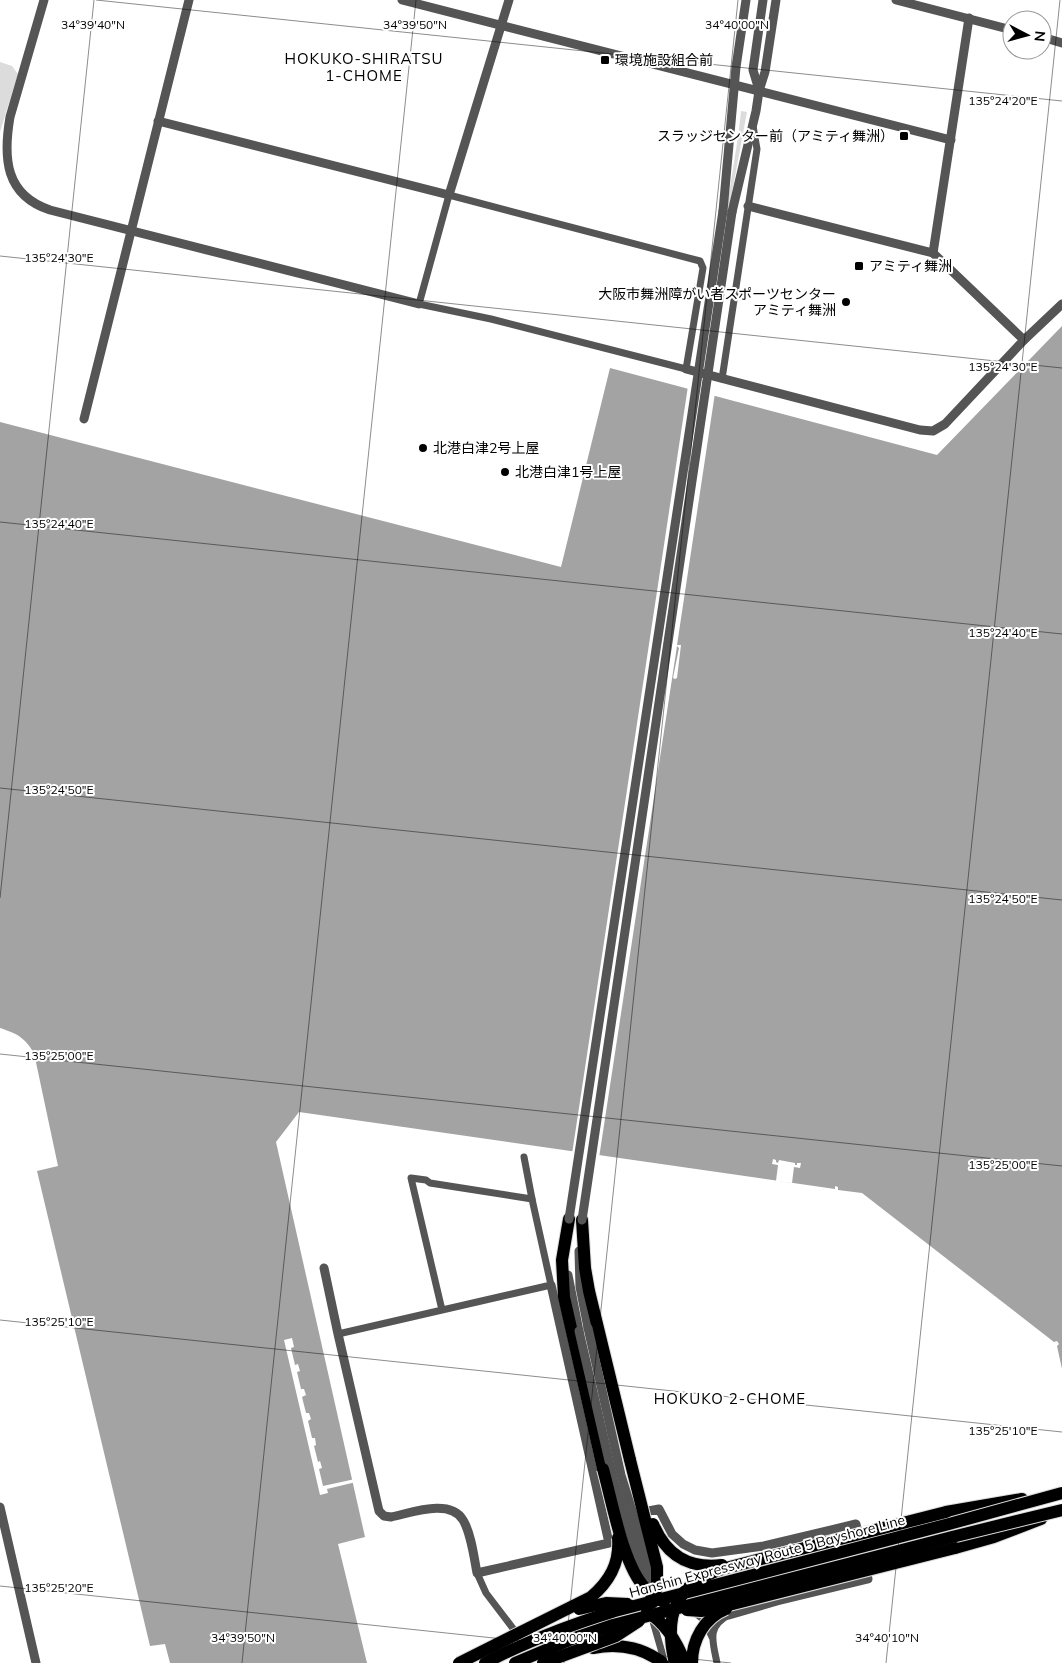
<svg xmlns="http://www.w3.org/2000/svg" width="1062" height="1663" viewBox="0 0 1062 1663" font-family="Mulish,'Noto Sans JP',sans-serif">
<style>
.green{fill:#dcdcdc}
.water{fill:#a3a3a3}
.pier{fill:#fff}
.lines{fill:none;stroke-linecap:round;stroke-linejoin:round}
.motorway-casing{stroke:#dbdbdb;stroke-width:14}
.minor{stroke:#555;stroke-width:7}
.tertiary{stroke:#555;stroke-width:9}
.motorway{stroke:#000;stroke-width:12}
.motorway-bridge-casing{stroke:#dbdbdb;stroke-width:14;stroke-linecap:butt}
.tertiary-bridge{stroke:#555;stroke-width:9}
.motorway-bridge{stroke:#000;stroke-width:12}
.ticks{fill:none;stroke:#000;stroke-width:1;stroke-opacity:0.45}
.poi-dot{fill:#000;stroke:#fff;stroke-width:2}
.labels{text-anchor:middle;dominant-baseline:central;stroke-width:4;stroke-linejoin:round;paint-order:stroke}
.poi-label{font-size:14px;fill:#000;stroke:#fff;text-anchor:start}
.street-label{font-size:14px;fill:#000;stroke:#fff}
.neighbourhood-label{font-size:15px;letter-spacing:1px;fill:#000;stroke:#fff}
.ticks-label{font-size:12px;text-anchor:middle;fill:#000;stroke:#fff;stroke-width:4;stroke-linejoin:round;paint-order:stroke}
</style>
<rect width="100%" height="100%" fill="#fff"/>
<!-- green -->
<g class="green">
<path d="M 0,62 L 12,66 L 18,74 L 0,132 Z"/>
<path d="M 741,111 L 747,112 L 729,209 L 727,209 C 731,176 738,144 741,111 Z"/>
</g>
<!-- water -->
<path class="water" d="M 1062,326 L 1062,1369 L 1057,1346 L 1059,1344 L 1057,1341 L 1054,1342 L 862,1193 L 838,1190 L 838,1187 L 835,1186 L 835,1189 L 299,1112 L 276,1142 L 365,1537 L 338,1544 L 367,1663 L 170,1663 L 165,1644 L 150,1646 L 37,1171 L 58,1166 L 34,1053 C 24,1037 18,1034 0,1028 L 0,422 L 561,567 L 610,368 L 937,455 Z"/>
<!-- pier -->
<g class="pier">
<path d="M 688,386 L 715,393 L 677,645 L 681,645 L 677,678 L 675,679 L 673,678 L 679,648 L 677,646 L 599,1158 L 572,1154 Z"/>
<path d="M 773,1159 L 776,1160 L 776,1162 L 778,1163 L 779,1160 L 795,1163 L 795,1165 L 797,1165 L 797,1163 L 801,1163 L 800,1168 L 794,1167 L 792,1183 L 776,1181 L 778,1165 L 772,1164 Z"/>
<path d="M 292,1338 L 294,1347 L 291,1348 L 295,1365 L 298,1364 L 300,1371 L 297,1372 L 301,1389 L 304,1389 L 306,1395 L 302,1397 L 306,1413 L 309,1413 L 311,1419 L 308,1421 L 312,1438 L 315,1438 L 316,1445 L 314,1446 L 318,1462 L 320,1461 L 322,1468 L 319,1469 L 323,1486 L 355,1479 L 356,1482 L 327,1489 L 328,1493 L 320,1495 L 284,1340 Z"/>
</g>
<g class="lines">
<defs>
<g id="motorway">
<path d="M 569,1219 L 562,1260 L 564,1297 L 603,1469"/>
<path d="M 582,1220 L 585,1268 L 589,1291 L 630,1460"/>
<path d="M 946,1512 L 1022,1499"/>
<path d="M 955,1548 L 994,1537 L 1041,1519"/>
<path d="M 593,1648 C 619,1643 642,1647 663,1663"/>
</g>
</defs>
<!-- motorway casing -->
<use href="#motorway" class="motorway-casing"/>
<!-- minor -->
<g class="minor">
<path d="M 449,195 L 700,261 L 703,268 L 686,369 L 491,319 L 419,304 Z"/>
<path d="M 722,379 L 757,149 L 753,126"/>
<path d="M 524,1157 L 532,1199"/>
<path d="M 338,1334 L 551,1285 L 532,1199 L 430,1183 L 426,1180 L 411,1178 L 442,1310"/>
<path d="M 477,1573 L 486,1593 L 518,1635"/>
<path d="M 694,1612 L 704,1620 L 712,1637"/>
<path d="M 652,1618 L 665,1663"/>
<path d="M 717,1663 C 713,1642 706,1627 729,1615"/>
</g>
<!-- tertiary -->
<g class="tertiary">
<path d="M 44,0 L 10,117 C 3,158 5,195 50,210 L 419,304"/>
<path d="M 402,0 L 951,140"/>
<path d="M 896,0 L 1012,30"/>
<path d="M 1042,37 L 1062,43"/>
<path d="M 759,90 L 753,70 L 763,0"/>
<path d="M 158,121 L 449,195 L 509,0"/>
<path d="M 748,206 L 933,253 L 1024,340"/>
<path d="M 723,211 L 736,67 L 746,0"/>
<path d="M 732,212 L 756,111 L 759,91 L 765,72 L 776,0"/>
<path d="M 933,253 L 969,18"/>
<path d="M 686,369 L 920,430 L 933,431 L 945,424 L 1024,340 L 1062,304"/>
<path d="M 84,419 L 189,0"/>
<path d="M 579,1251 L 580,1287 L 588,1328"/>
<path d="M 324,1268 L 338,1334 L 379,1511 L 384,1516 L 391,1517 C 411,1513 450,1498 463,1520 C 471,1533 474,1557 477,1573 L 609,1543 L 551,1285"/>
<path d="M 568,1275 L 579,1331"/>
<path d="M 0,1507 L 36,1663"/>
<path d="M 638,1513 L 659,1509 L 672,1534 L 683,1544 L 695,1550 L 712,1553 L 764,1546 L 856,1524 L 868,1579 L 777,1601 L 729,1615"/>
</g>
<!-- motorway -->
<use href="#motorway" class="motorway"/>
<defs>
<g id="motorway-bridge">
<path d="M 630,1460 L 657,1567 L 657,1587 L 652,1603"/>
<path d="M 603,1469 C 612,1501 623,1565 645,1588 C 651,1594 657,1598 664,1602"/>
<path d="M 653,1524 C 666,1555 688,1569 722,1565"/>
<path d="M 579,1609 L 606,1603 L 628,1604"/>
<path d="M 687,1610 L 701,1611 L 721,1607 L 955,1548"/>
<path d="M 647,1612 C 666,1623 677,1642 685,1663"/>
<path d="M 674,1659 C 664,1613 677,1584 722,1569 L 946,1512"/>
<path d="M 459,1663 L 591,1597 C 610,1581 620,1563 618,1538"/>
<path d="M 485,1663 C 527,1641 570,1625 615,1611 L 949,1524 L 1062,1493"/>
<path d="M 515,1663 L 572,1639 L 613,1625 L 952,1537 L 1062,1510"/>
<path d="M 543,1663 L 616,1636 L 639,1621"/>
<path d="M 692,1663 C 692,1640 704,1618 726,1609"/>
</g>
</defs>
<!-- motorway-bridge casing -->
<use href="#motorway-bridge" class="motorway-bridge-casing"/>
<!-- tertiary-bridge -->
<g class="tertiary-bridge">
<path d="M 569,1219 L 723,211"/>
<path d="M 582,1220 L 732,212"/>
<path d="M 588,1328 L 621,1475 L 654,1582"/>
<path d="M 579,1331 L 613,1478 L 646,1584"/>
</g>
<!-- motorway-bridge -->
<use href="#motorway-bridge" class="motorway-bridge"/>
</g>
<!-- ticks -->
<path class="ticks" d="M 96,0 L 1062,101M 0,256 L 1062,368M 0,522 L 1062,634M 0,788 L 1062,900M 0,898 L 94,0M 0,1054 L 1062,1166M 0,1320 L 1062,1432M 0,1586 L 731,1663M 242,1663 L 416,0M 564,1663 L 738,0M 886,1663 L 1060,0"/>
<!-- markers -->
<g class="poi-dot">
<rect x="600" y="55" width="10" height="10" rx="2.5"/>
<rect x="899" y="131" width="10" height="10" rx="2.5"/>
<rect x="854" y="261" width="10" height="10" rx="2.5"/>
<circle cx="846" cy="302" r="5"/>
<circle cx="423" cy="448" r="5"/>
<circle cx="505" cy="472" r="5"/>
</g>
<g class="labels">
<!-- poi labels -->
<g class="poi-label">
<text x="615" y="60">環境施設組合前</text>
<text x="894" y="136" text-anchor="end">スラッジセンター前（アミティ舞洲）</text>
<text x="869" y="266">アミティ舞洲</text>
<text x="836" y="294" text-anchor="end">大阪市舞洲障がい者スポーツセンター<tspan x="836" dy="16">アミティ舞洲</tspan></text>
<text x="433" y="448">北港白津2号上屋</text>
<text x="515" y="472">北港白津1号上屋</text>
</g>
<!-- street labels -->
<g class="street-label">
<text transform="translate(767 1556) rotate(-15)">Hanshin Expressway Route 5 Bayshore Line</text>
</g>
<!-- neighbourhood labels -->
<g class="neighbourhood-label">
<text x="364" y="58">HOKUKO-SHIRATSU<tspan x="364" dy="17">1-CHOME</tspan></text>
<text x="730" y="1398">HOKUKO 2-CHOME</text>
</g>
</g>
<g class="ticks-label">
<text x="93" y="29">34°39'40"N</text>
<text x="415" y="29">34°39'50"N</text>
<text x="737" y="29">34°40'00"N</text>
<text x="1003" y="105">135°24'20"E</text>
<text x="59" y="262">135°24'30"E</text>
<text x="1003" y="371">135°24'30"E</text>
<text x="59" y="528">135°24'40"E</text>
<text x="1003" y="637">135°24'40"E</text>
<text x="59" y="794">135°24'50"E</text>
<text x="1003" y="903">135°24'50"E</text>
<text x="59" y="1060">135°25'00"E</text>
<text x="1003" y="1169">135°25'00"E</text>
<text x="59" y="1326">135°25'10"E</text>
<text x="1003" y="1435">135°25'10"E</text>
<text x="59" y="1592">135°25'20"E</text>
<text x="243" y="1642">34°39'50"N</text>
<text x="565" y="1642">34°40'00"N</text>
<text x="887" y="1642">34°40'10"N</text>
</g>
<!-- north arrow -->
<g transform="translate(1027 35) rotate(96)"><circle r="24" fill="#ffffff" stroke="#999999"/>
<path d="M0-4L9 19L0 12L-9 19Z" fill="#000000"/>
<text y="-8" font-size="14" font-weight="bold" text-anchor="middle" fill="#000000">N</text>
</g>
</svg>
